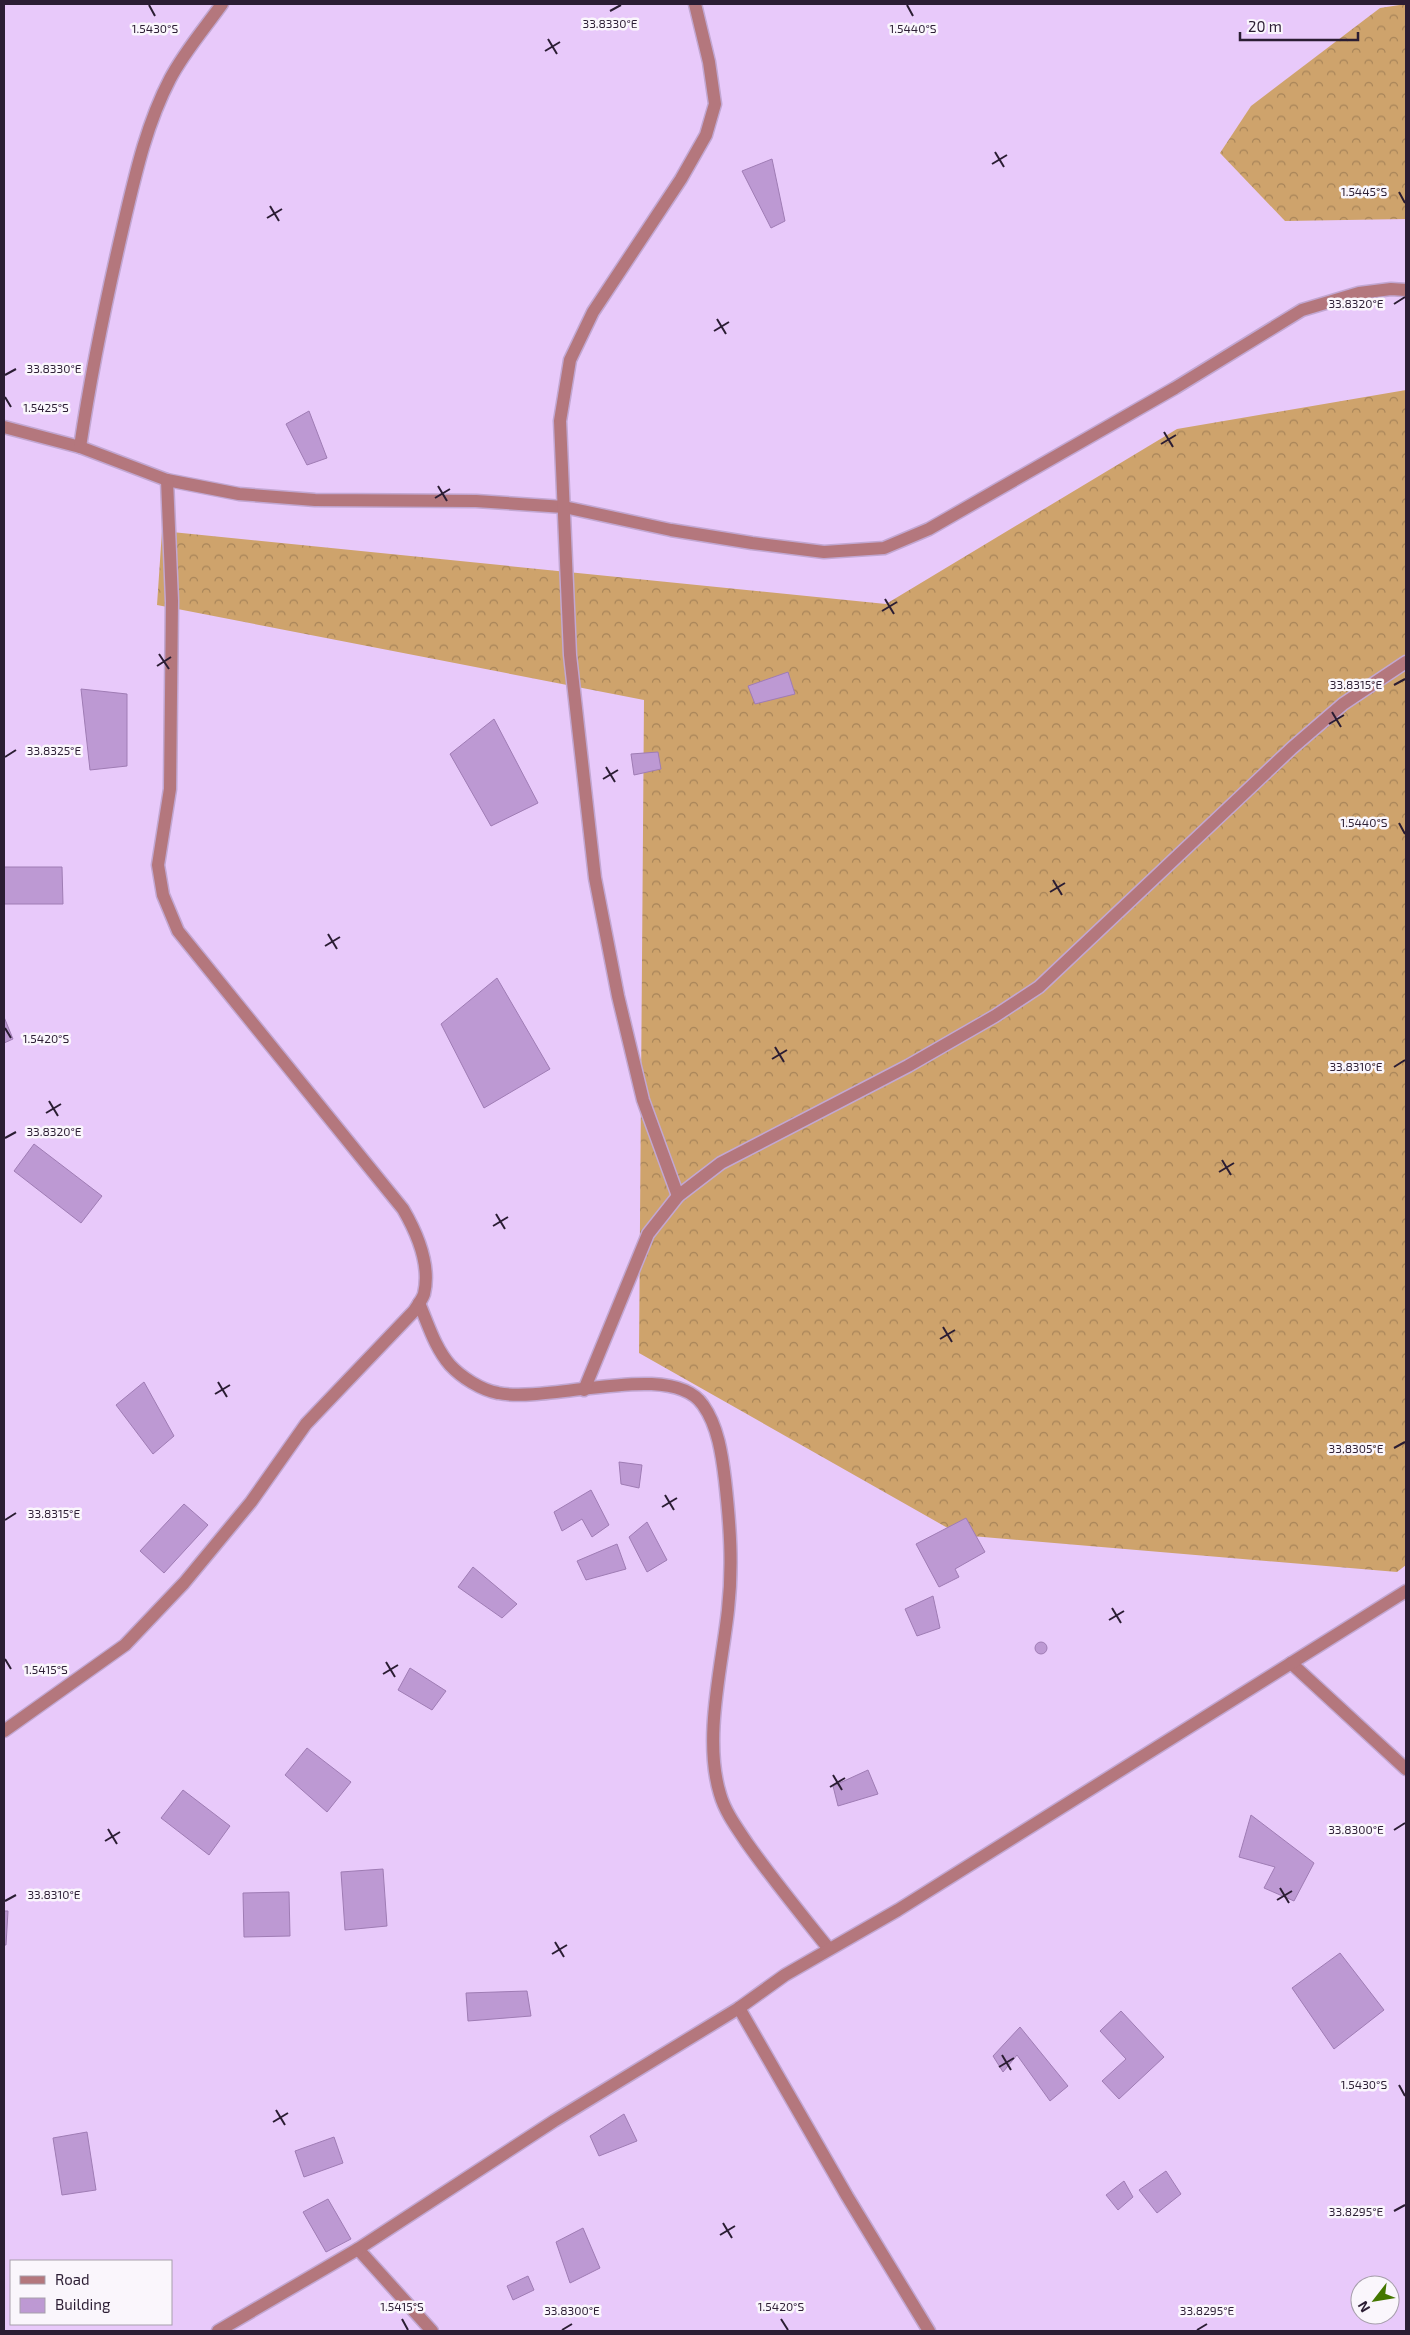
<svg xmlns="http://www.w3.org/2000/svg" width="1410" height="2335" viewBox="0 0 1410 2335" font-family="'Exo 2',sans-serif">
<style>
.forest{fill:url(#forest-crowns)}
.building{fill:#bd99d3;stroke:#9f7cb4}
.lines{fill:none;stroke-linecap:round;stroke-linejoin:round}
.minor-casing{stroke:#c2a7d2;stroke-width:15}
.minor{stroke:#b4777d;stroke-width:12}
.ticks{fill:none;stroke:#2b1d33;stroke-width:2}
.ticks-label{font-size:12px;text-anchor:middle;fill:#2b1d33;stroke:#faf6fc;stroke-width:5;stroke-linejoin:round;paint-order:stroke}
</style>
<defs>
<pattern id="forest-crowns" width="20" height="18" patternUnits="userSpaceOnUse" patternTransform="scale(1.25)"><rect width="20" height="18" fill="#cea36c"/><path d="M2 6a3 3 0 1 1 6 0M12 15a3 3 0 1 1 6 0" fill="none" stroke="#a78459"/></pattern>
</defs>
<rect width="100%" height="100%" fill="#e8c9fa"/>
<!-- forest -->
<g class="forest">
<path d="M 1406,4 L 1406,219 L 1285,221 L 1220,153 L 1251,106 L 1380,8 Z"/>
<path d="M 1406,390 L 1406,1565 L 1397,1572 L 960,1535 L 639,1353 L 644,700 L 157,605 L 162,531 L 886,604 L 1177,429 Z"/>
</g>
<!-- building -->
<g class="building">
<path d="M 772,159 L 785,221 L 771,228 L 742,171 Z"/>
<path d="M 309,411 L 327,458 L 307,465 L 286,424 Z"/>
<path d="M 788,672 L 795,694 L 755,704 L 748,686 Z"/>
<path d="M 81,689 L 127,694 L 127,766 L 90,770 Z"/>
<path d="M 494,719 L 538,803 L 491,826 L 450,754 Z"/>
<path d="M 658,752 L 661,769 L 634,775 L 631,754 Z"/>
<path d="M 4,867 L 62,867 L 63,904 L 4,904 Z"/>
<path d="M 497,978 L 550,1069 L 484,1108 L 441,1024 Z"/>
<path d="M 4,1017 L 13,1039 L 4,1043 Z"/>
<path d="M 34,1144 L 102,1196 L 81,1223 L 14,1171 Z"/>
<path d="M 144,1382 L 174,1436 L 153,1454 L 116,1405 Z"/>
<path d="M 619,1462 L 642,1465 L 639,1488 L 621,1484 Z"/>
<path d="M 591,1490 L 609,1525 L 592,1537 L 582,1519 L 562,1531 L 554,1512 Z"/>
<path d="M 184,1504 L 208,1525 L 164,1573 L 140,1551 Z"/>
<path d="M 966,1518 L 985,1552 L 955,1569 L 959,1577 L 939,1587 L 916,1544 Z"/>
<path d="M 647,1522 L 667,1560 L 647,1572 L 629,1537 Z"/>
<path d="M 617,1544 L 626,1569 L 586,1580 L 577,1561 Z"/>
<path d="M 473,1567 L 517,1604 L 502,1618 L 458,1587 Z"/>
<path d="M 933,1596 L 940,1628 L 917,1636 L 905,1609 Z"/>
<circle cx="1041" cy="1648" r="6"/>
<path d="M 410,1668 L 446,1691 L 432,1710 L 398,1690 Z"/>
<path d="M 307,1748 L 351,1782 L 327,1812 L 285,1775 Z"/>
<path d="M 868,1770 L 878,1794 L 838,1806 L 833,1786 Z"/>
<path d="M 183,1790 L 230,1826 L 209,1855 L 161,1818 Z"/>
<path d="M 1251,1815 L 1314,1863 L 1294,1901 L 1264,1888 L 1275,1867 L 1239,1857 Z"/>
<path d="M 383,1869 L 387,1926 L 345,1930 L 341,1872 Z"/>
<path d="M 289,1892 L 290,1936 L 244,1937 L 243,1893 Z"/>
<path d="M 4,1911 L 8,1911 L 6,1945 L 4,1945 Z"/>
<path d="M 1340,1953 L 1384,2010 L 1334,2049 L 1292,1988 Z"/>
<path d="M 527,1991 L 531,2016 L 468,2021 L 466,1993 Z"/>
<path d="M 1121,2011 L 1164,2057 L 1119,2099 L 1102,2081 L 1126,2059 L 1100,2031 Z"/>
<path d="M 1020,2027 L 1068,2086 L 1050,2101 L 1017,2055 L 1003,2072 L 993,2056 Z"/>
<path d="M 624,2114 L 637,2141 L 599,2156 L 590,2136 Z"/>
<path d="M 87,2132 L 96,2190 L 62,2195 L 53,2138 Z"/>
<path d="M 334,2137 L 343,2163 L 304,2177 L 295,2151 Z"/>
<path d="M 1166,2171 L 1181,2194 L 1157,2213 L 1139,2190 Z"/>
<path d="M 1124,2181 L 1133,2197 L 1118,2210 L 1106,2195 Z"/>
<path d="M 328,2199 L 351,2239 L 326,2252 L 303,2212 Z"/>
<path d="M 583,2228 L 600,2268 L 570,2283 L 556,2242 Z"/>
<path d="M 528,2276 L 534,2290 L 513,2300 L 507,2286 Z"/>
</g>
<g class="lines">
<defs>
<g id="minor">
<path d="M 4,427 L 80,447 L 167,480 L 239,494 L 315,500 L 476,501 L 564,507 L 671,530 L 752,543 L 824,552 L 884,548 L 929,529 L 1175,388 L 1302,310 L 1359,293 L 1391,289 L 1406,290"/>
<path d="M 80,447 C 91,373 106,300 123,227 C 135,176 146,125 170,79 C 184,52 205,28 222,4"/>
<path d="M 678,1196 L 643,1100 L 618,996 L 595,878 L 570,655 L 560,421 L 570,360 L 593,312 L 681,179 L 706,135 L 715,104 L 709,62 L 695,4"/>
<path d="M 419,1303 C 428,1324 435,1348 450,1365 C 461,1377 481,1390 498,1393 C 549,1404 672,1359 703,1405 C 718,1426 722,1455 725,1480 C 730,1524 733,1566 728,1610 C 722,1666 703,1739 720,1794 C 725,1812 737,1828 747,1843 C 773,1880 801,1914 829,1949"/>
<path d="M 584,1390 L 648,1234 L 678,1196 L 721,1163 L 908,1066 L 995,1016 L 1039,987 L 1292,748 L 1343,704 L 1406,662"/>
<path d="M 1291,1663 L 1406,1769"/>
<path d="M 4,1731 L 125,1645 L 184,1583 L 251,1502 L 306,1424 L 414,1311 C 417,1306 422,1300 424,1294 C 431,1265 417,1233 403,1209 L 178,931 L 163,895 L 158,865 L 170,789 L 172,601 L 167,480"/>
<path d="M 739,2008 L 847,2196 L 929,2331"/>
<path d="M 358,2249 L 432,2331"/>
<path d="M 218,2331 L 358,2249 L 554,2121 L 739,2008 L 785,1975 L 898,1910 L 1406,1591"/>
</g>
</defs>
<!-- minor casing -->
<use href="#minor" class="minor-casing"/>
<!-- minor -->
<use href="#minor" class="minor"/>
</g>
<!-- ticks -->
<path class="ticks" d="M 149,5 L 155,16M 907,5 L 913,16M 610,11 L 621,5M 548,39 L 557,54M 545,51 L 560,42M 995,152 L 1004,167M 992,164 L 1007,155M 1399,192 L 1405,203M 270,206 L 279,221M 267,218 L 282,209M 1394,304 L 1405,297M 717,319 L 726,334M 714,331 L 729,322M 5,375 L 16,369M 5,397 L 11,407M 1164,432 L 1173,447M 1161,444 L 1176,435M 438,486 L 447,501M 435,498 L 450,489M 885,599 L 894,614M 882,611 L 897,602M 159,654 L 169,669M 157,666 L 171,657M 1394,685 L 1405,679M 1332,712 L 1341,727M 1329,724 L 1344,715M 5,757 L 16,750M 606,767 L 615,782M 603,779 L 618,770M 1399,823 L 1405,834M 1053,880 L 1062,895M 1050,892 L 1065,883M 328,934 L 337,949M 325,946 L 340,937M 5,1028 L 11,1038M 775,1047 L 784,1062M 772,1059 L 787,1050M 1394,1067 L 1405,1060M 49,1101 L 58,1116M 46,1113 L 61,1104M 5,1138 L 16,1132M 1222,1160 L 1231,1175M 1219,1172 L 1234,1163M 496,1214 L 505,1229M 493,1226 L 508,1217M 943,1327 L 952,1342M 940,1339 L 955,1330M 218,1382 L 227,1397M 215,1394 L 230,1385M 1394,1448 L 1405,1442M 665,1495 L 674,1510M 662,1507 L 677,1498M 5,1520 L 16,1513M 1112,1608 L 1121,1623M 1109,1620 L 1124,1611M 5,1659 L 11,1669M 386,1662 L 395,1677M 383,1674 L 398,1665M 833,1775 L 842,1790M 830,1787 L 845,1778M 108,1829 L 117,1844M 1394,1830 L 1405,1823M 105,1841 L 120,1832M 1280,1888 L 1289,1903M 1277,1900 L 1292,1891M 5,1901 L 16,1895M 555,1942 L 564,1957M 552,1954 L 567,1945M 1002,2055 L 1011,2070M 999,2067 L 1014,2058M 1399,2085 L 1405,2096M 276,2110 L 285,2125M 273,2122 L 288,2113M 1394,2211 L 1405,2205M 723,2223 L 732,2238M 720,2235 L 735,2226M 402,2319 L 408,2330M 781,2319 L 788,2330M 562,2330 L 572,2324M 1197,2330 L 1207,2324"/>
<g class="ticks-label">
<text x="610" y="28">33.8330°E</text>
<text x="155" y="33">1.5430°S</text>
<text x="913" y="33">1.5440°S</text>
<text x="1364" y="196">1.5445°S</text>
<text x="1356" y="308">33.8320°E</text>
<text x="54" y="373">33.8330°E</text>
<text x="46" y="412">1.5425°S</text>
<text x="1356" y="689">33.8315°E</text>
<text x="54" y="755">33.8325°E</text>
<text x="1364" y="827">1.5440°S</text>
<text x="46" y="1043">1.5420°S</text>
<text x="1356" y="1071">33.8310°E</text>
<text x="54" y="1136">33.8320°E</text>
<text x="1356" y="1453">33.8305°E</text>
<text x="54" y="1518">33.8315°E</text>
<text x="46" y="1674">1.5415°S</text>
<text x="1356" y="1834">33.8300°E</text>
<text x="54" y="1899">33.8310°E</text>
<text x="1364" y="2089">1.5430°S</text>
<text x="1356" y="2216">33.8295°E</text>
<text x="402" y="2311">1.5415°S</text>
<text x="781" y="2311">1.5420°S</text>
<text x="572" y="2315">33.8300°E</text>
<text x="1207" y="2315">33.8295°E</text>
</g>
<!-- border -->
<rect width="1410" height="2335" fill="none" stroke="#2b1d33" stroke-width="10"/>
<!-- legend -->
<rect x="10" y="2260" width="162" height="65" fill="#faf6fc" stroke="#a79fac"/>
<rect x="20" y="2276" width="25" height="8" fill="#b4777d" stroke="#a79fac"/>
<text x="55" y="2285" font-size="15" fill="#2b1d33">Road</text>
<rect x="20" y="2298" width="25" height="15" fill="#bd99d3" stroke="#a79fac"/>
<text x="55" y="2310" font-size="15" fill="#2b1d33">Building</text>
<!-- north arrow -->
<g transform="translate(1375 2300) rotate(239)"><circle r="24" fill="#faf6fc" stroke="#a79fac"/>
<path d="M0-4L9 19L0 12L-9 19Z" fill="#447700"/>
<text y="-8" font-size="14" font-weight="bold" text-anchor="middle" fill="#2b1d33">N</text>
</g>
<!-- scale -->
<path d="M1240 32v8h118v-8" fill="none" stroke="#2b1d33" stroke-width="2.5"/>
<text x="1248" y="32" font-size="15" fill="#2b1d33" stroke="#faf6fc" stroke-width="4" paint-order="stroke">20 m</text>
</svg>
